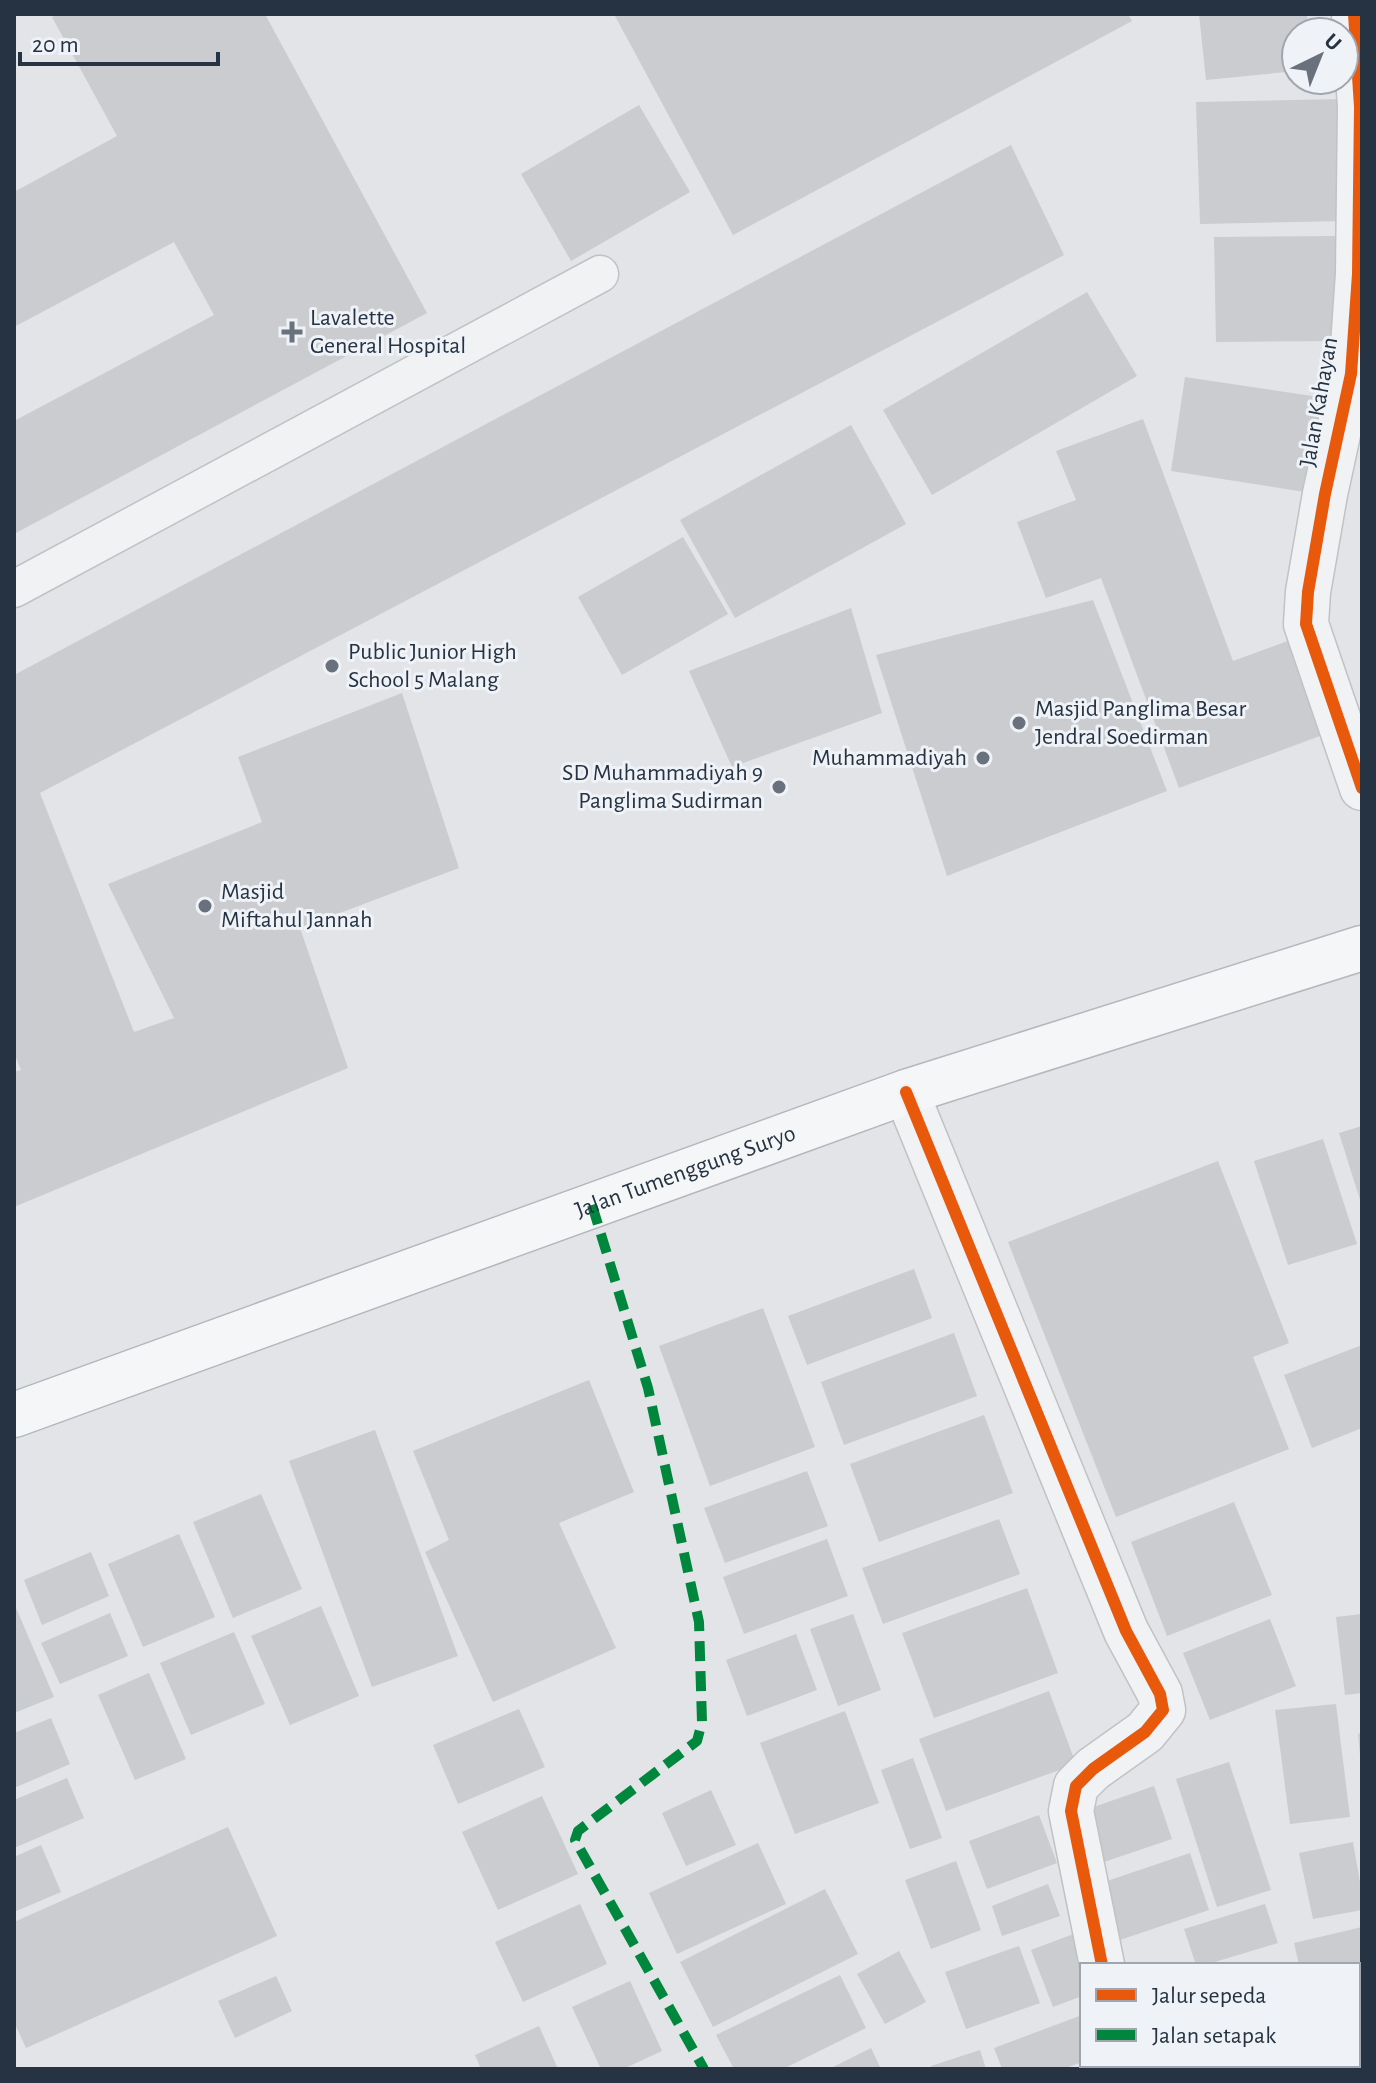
<svg xmlns="http://www.w3.org/2000/svg" width="1376" height="2083" viewBox="0 0 1376 2083" font-family="'Alegreya Sans',sans-serif">
<style>
.building{fill:#cacccf}
.lines{fill:none;stroke-linecap:round;stroke-linejoin:round}
.service-casing{stroke:#c0c2c5;stroke-width:39}
.minor-casing{stroke:#c0c2c5;stroke-width:47}
.trunk-casing{stroke:#b4b7bc;stroke-width:47}
.service{stroke:#f1f2f4;stroke-width:36}
.minor{stroke:#f1f2f4;stroke-width:44}
.trunk{stroke:#f5f6f7;stroke-width:44}
.quiet{stroke:#00873e;stroke-width:10;stroke-dasharray:20 10;stroke-linecap:butt}
.cycleway-casing{stroke:#eff3f7;stroke-width:17}
.cycleway{stroke:#e8590c;stroke-width:12}
.poi-dot{fill:#68717c;stroke:#eff3f7;stroke-width:3}
.labels{text-anchor:middle;dominant-baseline:central;stroke-width:6;stroke-linejoin:round;paint-order:stroke}
.poi-label{font-size:24px;fill:#263342;stroke:#eff3f7;text-anchor:start}
.street-label{font-size:24px;fill:#263342;stroke:#eff3f7}
</style>
<rect width="100%" height="100%" fill="#e2e4e7"/>
<!-- building -->
<g class="building">
<path d="M 58,14 L 265,14 L 427,313 L 14,534 L 14,421 L 214,315 L 174,242 L 14,327 L 14,192 L 117,136 L 52,17 Z"/>
<path d="M 614,14 L 1128,14 L 1132,21 L 733,235 Z"/>
<path d="M 1199,14 L 1307,14 L 1308,32 L 1296,32 L 1296,71 L 1206,80 Z"/>
<path d="M 1341,99 L 1344,221 L 1200,224 L 1196,102 Z"/>
<path d="M 639,105 L 690,192 L 571,261 L 521,174 Z"/>
<path d="M 1011,145 L 1064,255 L 40,793 L 134,1032 L 174,1018 L 108,884 L 262,822 L 238,757 L 402,693 L 459,868 L 300,928 L 348,1068 L 14,1207 L 14,1072 L 21,1070 L 14,1053 L 14,675 Z"/>
<path d="M 1337,236 L 1338,341 L 1216,342 L 1214,237 Z"/>
<path d="M 1087,292 L 1137,376 L 932,495 L 883,410 Z"/>
<path d="M 1185,377 L 1326,398 L 1311,493 L 1171,471 Z"/>
<path d="M 1143,419 L 1233,661 L 1301,636 L 1336,730 L 1179,788 L 1101,578 L 1046,598 L 1017,522 L 1076,500 L 1056,451 Z"/>
<path d="M 851,425 L 906,524 L 735,618 L 680,520 Z"/>
<path d="M 683,537 L 728,614 L 622,675 L 578,597 Z"/>
<path d="M 1093,600 L 1167,791 L 947,876 L 876,655 Z"/>
<path d="M 851,608 L 882,713 L 732,767 L 689,671 Z"/>
<path d="M 1362,1126 L 1362,1203 L 1361,1203 L 1339,1133 Z"/>
<path d="M 1323,1139 L 1357,1244 L 1288,1265 L 1254,1161 Z"/>
<path d="M 1218,1161 L 1289,1343 L 1253,1357 L 1289,1449 L 1116,1517 L 1008,1242 Z"/>
<path d="M 914,1269 L 932,1318 L 807,1365 L 788,1316 Z"/>
<path d="M 763,1308 L 815,1447 L 710,1486 L 659,1346 Z"/>
<path d="M 954,1333 L 977,1396 L 844,1445 L 821,1382 Z"/>
<path d="M 1362,1345 L 1362,1428 L 1312,1448 L 1284,1375 Z"/>
<path d="M 589,1380 L 634,1492 L 559,1523 L 616,1648 L 493,1702 L 425,1552 L 449,1540 L 413,1451 Z"/>
<path d="M 984,1415 L 1013,1493 L 879,1542 L 850,1464 Z"/>
<path d="M 375,1430 L 458,1656 L 372,1687 L 289,1461 Z"/>
<path d="M 807,1471 L 828,1526 L 725,1563 L 704,1508 Z"/>
<path d="M 261,1494 L 302,1589 L 233,1618 L 193,1522 Z"/>
<path d="M 1234,1502 L 1272,1595 L 1167,1636 L 1131,1542 Z"/>
<path d="M 999,1519 L 1020,1574 L 883,1624 L 862,1568 Z"/>
<path d="M 179,1534 L 215,1617 L 143,1647 L 108,1564 Z"/>
<path d="M 827,1539 L 848,1596 L 744,1634 L 723,1577 Z"/>
<path d="M 91,1552 L 109,1596 L 42,1625 L 24,1580 Z"/>
<path d="M 1027,1588 L 1058,1673 L 934,1718 L 902,1633 Z"/>
<path d="M 14,1603 L 54,1697 L 14,1713 Z"/>
<path d="M 321,1606 L 359,1696 L 290,1725 L 251,1636 Z"/>
<path d="M 110,1613 L 128,1656 L 60,1684 L 41,1643 Z"/>
<path d="M 853,1614 L 881,1690 L 838,1706 L 810,1629 Z"/>
<path d="M 1362,1614 L 1362,1693 L 1345,1695 L 1336,1617 Z"/>
<path d="M 1270,1619 L 1296,1686 L 1210,1720 L 1183,1653 Z"/>
<path d="M 234,1632 L 265,1704 L 191,1735 L 160,1663 Z"/>
<path d="M 796,1634 L 817,1690 L 747,1716 L 726,1660 Z"/>
<path d="M 149,1673 L 186,1759 L 135,1780 L 98,1695 Z"/>
<path d="M 1049,1691 L 1076,1764 L 946,1811 L 919,1739 Z"/>
<path d="M 1336,1704 L 1350,1817 L 1290,1824 L 1275,1710 Z"/>
<path d="M 519,1709 L 545,1767 L 458,1804 L 433,1745 Z"/>
<path d="M 845,1711 L 879,1803 L 795,1834 L 760,1743 Z"/>
<path d="M 51,1718 L 70,1764 L 14,1788 L 14,1733 Z"/>
<path d="M 1362,1733 L 1362,1755 L 1360,1755 L 1358,1734 Z"/>
<path d="M 913,1758 L 942,1838 L 910,1849 L 881,1770 Z"/>
<path d="M 1229,1762 L 1271,1890 L 1217,1907 L 1176,1779 Z"/>
<path d="M 67,1778 L 84,1818 L 14,1848 L 14,1800 Z"/>
<path d="M 1154,1786 L 1172,1839 L 1104,1862 L 1085,1810 Z"/>
<path d="M 711,1790 L 736,1845 L 686,1866 L 662,1813 Z"/>
<path d="M 542,1796 L 578,1874 L 498,1910 L 462,1832 Z"/>
<path d="M 1039,1815 L 1057,1863 L 987,1889 L 969,1841 Z"/>
<path d="M 228,1827 L 277,1936 L 26,2048 L 14,2022 L 14,1922 Z"/>
<path d="M 1353,1842 L 1362,1894 L 1362,1910 L 1313,1919 L 1299,1853 Z"/>
<path d="M 758,1843 L 786,1904 L 677,1954 L 649,1893 Z"/>
<path d="M 41,1845 L 61,1892 L 14,1912 L 14,1857 Z"/>
<path d="M 1190,1853 L 1209,1910 L 1120,1940 L 1101,1883 Z"/>
<path d="M 956,1861 L 981,1930 L 931,1949 L 905,1880 Z"/>
<path d="M 1048,1884 L 1060,1916 L 1002,1936 L 992,1906 Z"/>
<path d="M 825,1889 L 858,1954 L 713,2027 L 680,1962 Z"/>
<path d="M 580,1904 L 607,1964 L 523,2002 L 495,1942 Z"/>
<path d="M 1265,1904 L 1278,1943 L 1205,1965 L 1196,1965 L 1184,1929 Z"/>
<path d="M 1362,1927 L 1362,2013 L 1358,2014 L 1358,1965 L 1299,1965 L 1294,1943 Z"/>
<path d="M 1076,1933 L 1082,1965 L 1082,1996 L 1053,2007 L 1031,1950 Z"/>
<path d="M 1019,1946 L 1040,2003 L 966,2029 L 945,1972 Z"/>
<path d="M 899,1951 L 926,2002 L 885,2024 L 857,1974 Z"/>
<path d="M 840,1975 L 866,2028 L 783,2069 L 734,2069 L 716,2035 Z"/>
<path d="M 276,1976 L 292,2011 L 235,2038 L 218,2001 Z"/>
<path d="M 630,1981 L 662,2051 L 623,2069 L 601,2069 L 572,2007 Z"/>
<path d="M 1082,2015 L 1082,2062 L 1063,2069 L 1002,2069 L 994,2048 Z"/>
<path d="M 539,2026 L 558,2069 L 481,2069 L 475,2055 Z"/>
<path d="M 871,2048 L 881,2069 L 829,2069 Z"/>
<path d="M 980,2050 L 986,2069 L 932,2069 L 931,2066 Z"/>
<path d="M 1188,2065 L 1263,2065 L 1266,2069 L 1183,2069 Z"/>
</g>
<g class="lines">
<defs>
<path id="service" d="M 14,589 L 600,274"/>
<g id="minor">
<path d="M 1354,14 L 1360,107 L 1358,274 L 1351,374 L 1325,494 L 1308,592 L 1306,624 L 1362,788"/>
<path d="M 906,1092 L 1126,1631 L 1160,1694 L 1163,1710 L 1145,1732 L 1093,1769 L 1076,1786 L 1071,1811 L 1102,1965"/>
<path d="M 1113,2069 L 1114,2065"/>
</g>
<g id="trunk">
<path id="s1" d="M 14,1415 L 906,1092 L 1362,948"/>
</g>
</defs>
<!-- service casing -->
<use href="#service" class="service-casing"/>
<!-- minor casing -->
<use href="#minor" class="minor-casing"/>
<!-- trunk casing -->
<use href="#trunk" class="trunk-casing"/>
<!-- service -->
<use href="#service" class="service"/>
<!-- minor -->
<use href="#minor" class="minor"/>
<!-- trunk -->
<use href="#trunk" class="trunk"/>
<!-- quiet -->
<g class="quiet">
<path d="M 592,1205 L 648,1388 L 699,1622 L 702,1722 L 697,1741 L 578,1831 L 575,1840 L 704,2069"/>
<path d="M 1113,2069 L 1114,2065"/>
</g>
<defs>
<g id="cycleway">
<path d="M 1354,14 L 1360,107 L 1358,274 L 1351,374 L 1325,494 L 1308,592 L 1306,624 L 1362,788"/>
<path d="M 906,1092 L 1126,1631 L 1160,1694 L 1163,1710 L 1145,1732 L 1093,1769 L 1076,1786 L 1071,1811 L 1102,1965"/>
</g>
</defs>
<!-- cycleway casing -->
<use href="#cycleway" class="cycleway-casing"/>
<!-- cycleway -->
<use href="#cycleway" class="cycleway"/>
</g>
<!-- markers -->
<g class="poi-dot">
<path d="M288 320h8v8h8v8h-8v8h-8v-8h-8v-8h8z"/>
<circle cx="332" cy="666" r="8"/>
<circle cx="1019" cy="723" r="8"/>
<circle cx="983" cy="758" r="8"/>
<circle cx="779" cy="787" r="8"/>
<circle cx="205" cy="906" r="8"/>
</g>
<g class="labels">
<!-- poi labels -->
<g class="poi-label">
<text x="310" y="318">Lavalette<tspan x="310" dy="28">General Hospital</tspan></text>
<text x="348" y="652">Public Junior High<tspan x="348" dy="28">School 5 Malang</tspan></text>
<text x="1035" y="709">Masjid Panglima Besar<tspan x="1035" dy="28">Jendral Soedirman</tspan></text>
<text x="967" y="758" text-anchor="end">Muhammadiyah</text>
<text x="763" y="773" text-anchor="end">SD Muhammadiyah 9<tspan x="763" dy="28">Panglima Sudirman</tspan></text>
<text x="221" y="892">Masjid<tspan x="221" dy="28">Miftahul Jannah</tspan></text>
</g>
<!-- street labels -->
<g class="street-label">
<text transform="translate(1319 402) rotate(-80)">Jalan Kahayan</text>
<text stroke="none"><textPath href="#s1" startOffset="714">Jalan Tumenggung Suryo</textPath></text>
</g>
</g>
<!-- border -->
<rect width="1376" height="2083" fill="none" stroke="#263342" stroke-width="32"/>
<!-- legend -->
<rect x="1080" y="1963" width="280" height="104" fill="#eff3f7" stroke="#9fa6af" stroke-width="2"/>
<rect x="1096" y="1989" width="40" height="12" fill="#e8590c" stroke="#9fa6af" stroke-width="2"/>
<text x="1152" y="2003" font-size="24" fill="#263342">Jalur sepeda</text>
<rect x="1096" y="2029" width="40" height="12" fill="#00873e" stroke="#9fa6af" stroke-width="2"/>
<text x="1152" y="2043" font-size="24" fill="#263342">Jalan setapak</text>
<!-- north arrow -->
<g transform="translate(1320 56) rotate(43)"><circle r="38" fill="#eff3f7" stroke="#9fa6af" stroke-width="2"/>
<path d="M0-6L14 30L0 20L-14 30Z" fill="#68717c"/>
<text y="-12" font-size="22" font-weight="bold" text-anchor="middle" fill="#263342">U</text>
</g>
<!-- scale -->
<path d="M20 52v12h198v-12" fill="none" stroke="#263342" stroke-width="4"/>
<text x="32" y="52" font-size="24" fill="#263342" stroke="#eff3f7" stroke-width="6" paint-order="stroke">20 m</text>
</svg>
